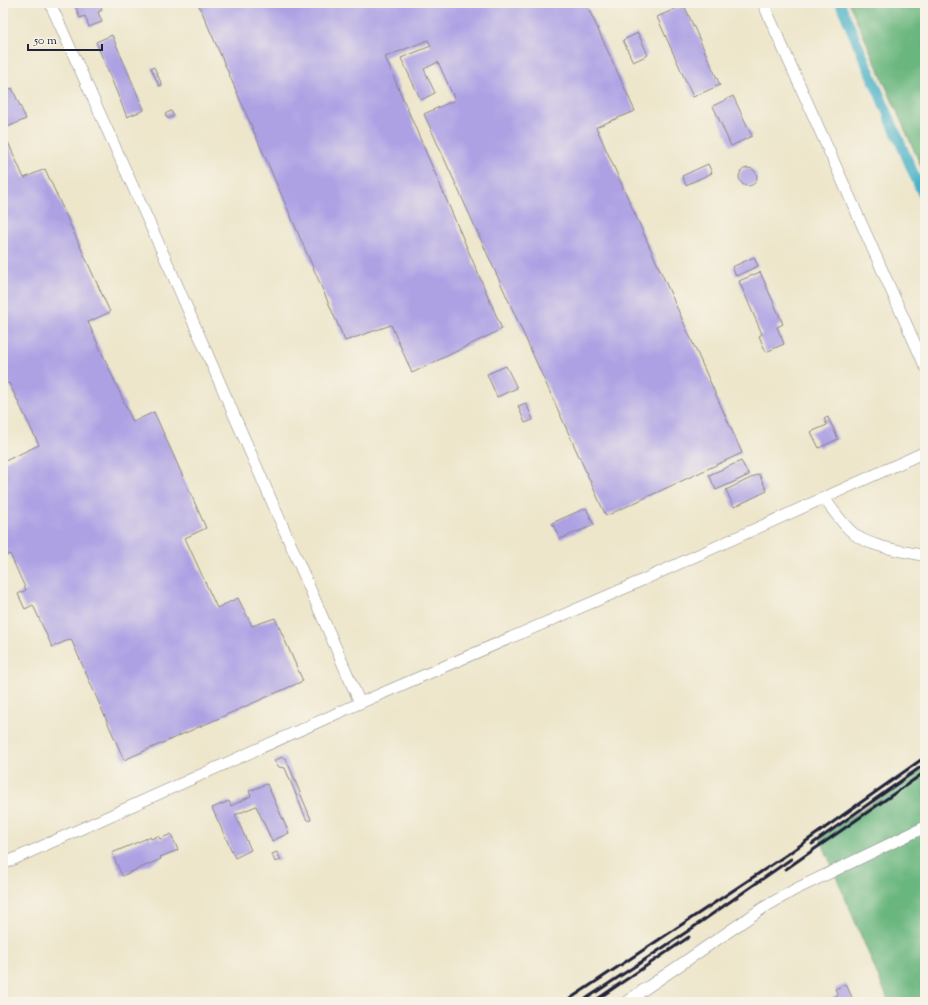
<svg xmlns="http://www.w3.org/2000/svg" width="928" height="1005" viewBox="0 0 928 1005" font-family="'Sorts Mill Goudy',serif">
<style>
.forest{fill:#69b67e;stroke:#466c5c}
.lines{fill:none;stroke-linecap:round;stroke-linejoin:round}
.canal{stroke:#4ab1c8;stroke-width:10}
.building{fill:#ada1e4}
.street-casing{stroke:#888483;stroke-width:12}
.street{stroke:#fff;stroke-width:11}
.rail{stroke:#22223b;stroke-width:3}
</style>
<rect width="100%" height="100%" fill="#f7f3e8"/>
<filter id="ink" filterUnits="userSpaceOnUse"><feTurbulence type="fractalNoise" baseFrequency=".025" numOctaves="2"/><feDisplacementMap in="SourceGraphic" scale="8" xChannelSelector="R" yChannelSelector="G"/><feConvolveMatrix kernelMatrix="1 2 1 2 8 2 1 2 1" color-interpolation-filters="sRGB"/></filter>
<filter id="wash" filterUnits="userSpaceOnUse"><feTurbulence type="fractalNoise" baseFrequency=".012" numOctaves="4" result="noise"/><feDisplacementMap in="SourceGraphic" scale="16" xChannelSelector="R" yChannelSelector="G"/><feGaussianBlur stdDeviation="0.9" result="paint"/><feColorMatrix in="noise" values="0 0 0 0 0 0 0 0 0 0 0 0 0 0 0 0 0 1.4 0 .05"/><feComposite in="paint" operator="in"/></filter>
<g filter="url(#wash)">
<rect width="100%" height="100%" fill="#ede6cb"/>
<!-- forest -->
<g class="forest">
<path d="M 849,3 L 925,3 L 925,175 Z"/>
<path d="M 925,767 L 925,1002 L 889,1002 L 820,838 Z"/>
</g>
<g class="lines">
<!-- canal -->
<path class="canal" d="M 840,3 L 925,200"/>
</g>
<g id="blocks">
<!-- building -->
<g class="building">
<path d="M 74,3 L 99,3 L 102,10 L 98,12 L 102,22 L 89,27 L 85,16 L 80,18 Z"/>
<path d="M 198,3 L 586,3 L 635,111 L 596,127 L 742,453 L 606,516 L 424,114 L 455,100 L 438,62 L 424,69 L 435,93 L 421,100 L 401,58 L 431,46 L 428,40 L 385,57 L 502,329 L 412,373 L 391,325 L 345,341 Z"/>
<path d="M 684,5 L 720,85 L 693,97 L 657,17 Z"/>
<path d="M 638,33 L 648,55 L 633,62 L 623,40 Z"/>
<path d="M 112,35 L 144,110 L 127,117 L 96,42 Z"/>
<path d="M 154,67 L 162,85 L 159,86 L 151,68 Z"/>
<path d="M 3,81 L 7,91 L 12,88 L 26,119 L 3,129 Z"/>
<path d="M 733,96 L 752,136 L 731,146 L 713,106 Z"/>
<path d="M 171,111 L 174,116 L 168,119 L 165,114 Z"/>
<path d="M 3,131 L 24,178 L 45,169 L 110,312 L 88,322 L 133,422 L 154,412 L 206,528 L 185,538 L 217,608 L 238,598 L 252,626 L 275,618 L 303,681 L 124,760 L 71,639 L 52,647 L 33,605 L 25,609 L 18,594 L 26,590 L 10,554 L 3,557 L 3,488 L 5,487 L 3,483 L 3,462 L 39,445 L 9,383 L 3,385 Z"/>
<path d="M 708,164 L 712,173 L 686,185 L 682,176 Z"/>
<circle cx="748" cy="177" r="9"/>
<path d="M 754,257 L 758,266 L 736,276 L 732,267 Z"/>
<path d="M 760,272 L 783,324 L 777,327 L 784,344 L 766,352 L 759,336 L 762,334 L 739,281 Z"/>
<path d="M 506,366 L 517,388 L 497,397 L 487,374 Z"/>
<path d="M 526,403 L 533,420 L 525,423 L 518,406 Z"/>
<path d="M 828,417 L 838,439 L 819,448 L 811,432 L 827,425 L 824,419 Z"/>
<path d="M 741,461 L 749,475 L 716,490 L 709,475 Z"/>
<path d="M 759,474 L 767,491 L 734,507 L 726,490 Z"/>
<path d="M 586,508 L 594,525 L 560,539 L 552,523 Z"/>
<path d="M 282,757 L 286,759 L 311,819 L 310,821 L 306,819 L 285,768 L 279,767 L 274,761 Z"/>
<path d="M 267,784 L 289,833 L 272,841 L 256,806 L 235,815 L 251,850 L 235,858 L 212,808 L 229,801 L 231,806 L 251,796 L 249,791 Z"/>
<path d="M 171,834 L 178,850 L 160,857 L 161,859 L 122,876 L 112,853 L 150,837 L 151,839 L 158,836 L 160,839 Z"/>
<path d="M 277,852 L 281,860 L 275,862 L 272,854 Z"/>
<path d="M 846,984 L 854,1002 L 823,1002 L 838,995 L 835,989 Z"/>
</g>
</g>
</g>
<g filter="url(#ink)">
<use href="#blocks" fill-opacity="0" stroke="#888483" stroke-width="1"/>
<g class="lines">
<defs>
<g id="street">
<path d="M 50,3 L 171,271 L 360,703"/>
<path d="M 763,3 L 925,366"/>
<path d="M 824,498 C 833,510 842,524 854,534 C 870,547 904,551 925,556"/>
<path d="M 3,864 L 360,703 L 614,593 L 925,452"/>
<path d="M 626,1002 L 763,908 L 794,890 L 925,827"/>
</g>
</defs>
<!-- street casing -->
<use href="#street" class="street-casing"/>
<!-- street -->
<use href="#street" class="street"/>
<!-- rail -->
<g class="rail">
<path d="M 812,844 L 925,764"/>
<path d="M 786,869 L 925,772"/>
<path d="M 565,1002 L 788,854 L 925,757"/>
<path d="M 581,1002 L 688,931 L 791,859"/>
<path d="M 593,1002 L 689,937"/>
</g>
</g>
</g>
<!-- margin -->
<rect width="928" height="1005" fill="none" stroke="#f7f3e8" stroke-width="16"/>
<!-- scale -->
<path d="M28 44v6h74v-6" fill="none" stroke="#22223b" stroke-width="2"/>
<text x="34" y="44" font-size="12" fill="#22223b" stroke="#f7f3e8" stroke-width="3" paint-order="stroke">50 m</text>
</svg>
